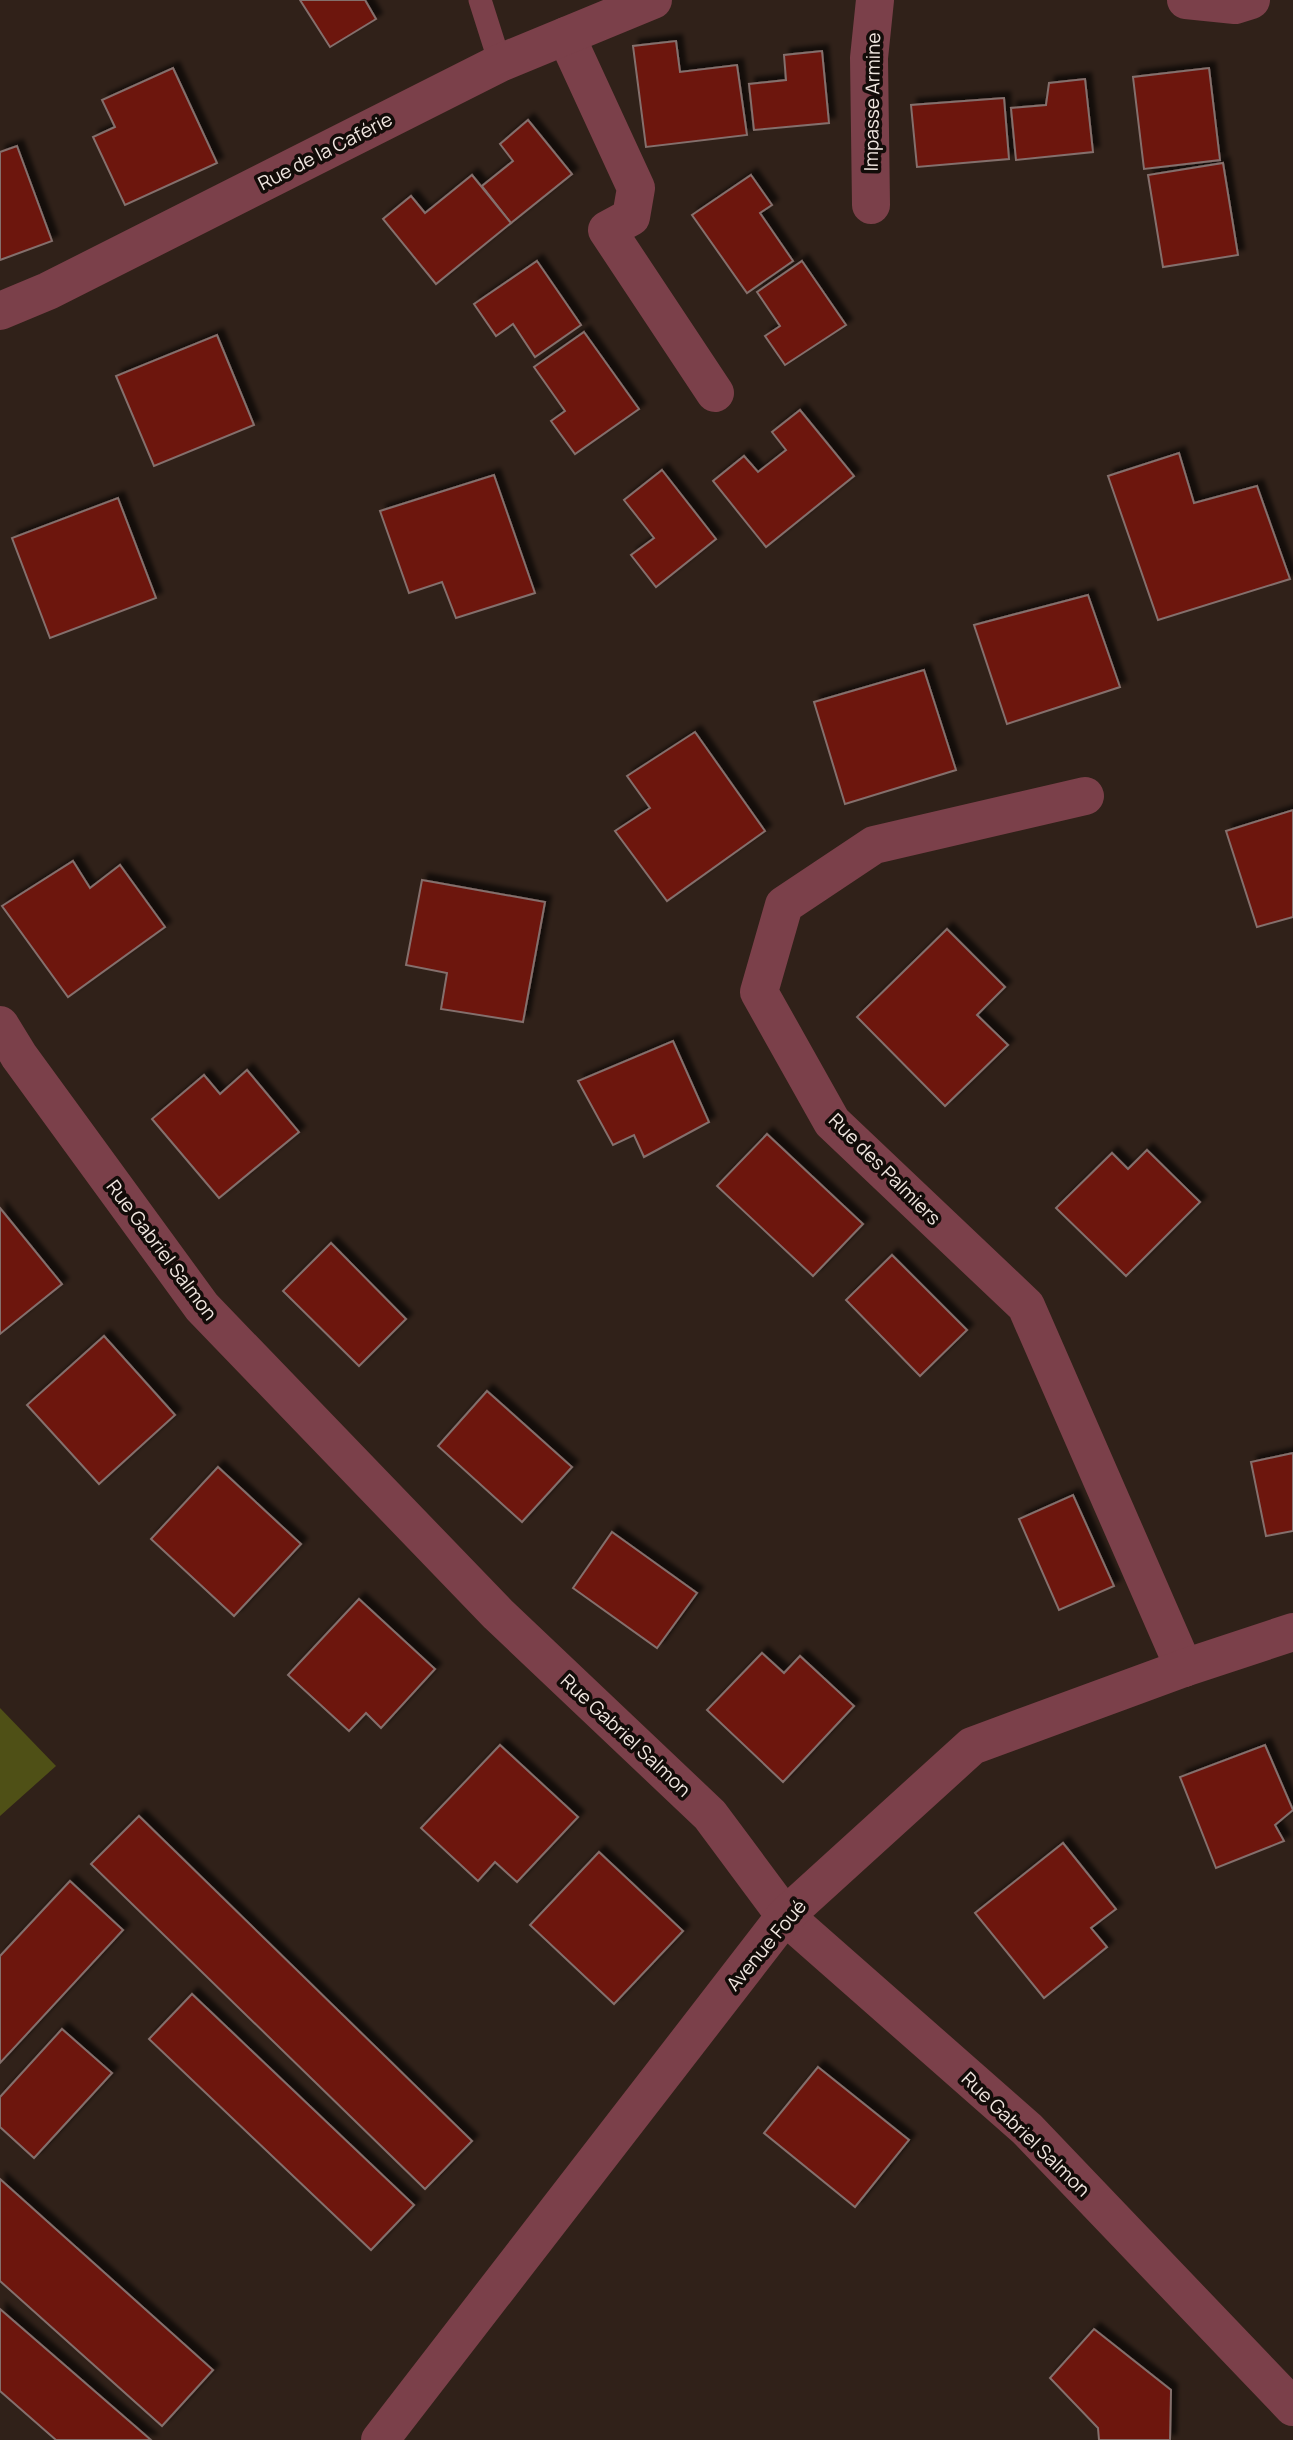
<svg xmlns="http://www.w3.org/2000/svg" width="1293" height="2440" viewBox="0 0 1293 2440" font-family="Manrope,sans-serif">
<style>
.grass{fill:#4f5016}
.building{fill:#6d140e;stroke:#846f6c;stroke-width:2;filter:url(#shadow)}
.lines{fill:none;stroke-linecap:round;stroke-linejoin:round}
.service{stroke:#7b404a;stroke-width:23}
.minor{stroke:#7b404a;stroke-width:38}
.labels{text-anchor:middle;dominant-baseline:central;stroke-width:7;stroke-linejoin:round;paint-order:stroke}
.street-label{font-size:19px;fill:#f0e6e0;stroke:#130c09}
</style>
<defs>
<filter id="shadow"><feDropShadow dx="6" dy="-6" stdDeviation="2" flood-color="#0009"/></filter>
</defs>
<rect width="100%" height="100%" fill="#302119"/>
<!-- grass -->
<path class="grass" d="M 0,1708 L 56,1766 L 0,1816 Z"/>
<!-- building -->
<g class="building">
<path d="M 300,0 L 365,0 L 376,19 L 330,47 Z"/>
<path d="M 676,41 L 680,72 L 737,65 L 747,135 L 646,147 L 633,46 Z"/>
<path d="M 822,51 L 829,123 L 754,130 L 749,84 L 786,80 L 784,55 Z"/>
<path d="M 173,68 L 217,163 L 125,205 L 93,137 L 115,127 L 102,100 Z"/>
<path d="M 1209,68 L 1220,160 L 1144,169 L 1133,77 Z"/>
<path d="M 1085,79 L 1093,152 L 1016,160 L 1011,108 L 1046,105 L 1049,83 Z"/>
<path d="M 1004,98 L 1009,159 L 917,167 L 911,105 Z"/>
<path d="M 528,120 L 572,174 L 511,223 L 482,186 L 513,161 L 500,144 Z"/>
<path d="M 17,146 L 52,241 L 0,260 L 0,152 Z"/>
<path d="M 1223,163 L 1238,255 L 1163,267 L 1148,175 Z"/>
<path d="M 472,175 L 511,223 L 436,284 L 383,219 L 411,196 L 425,213 Z"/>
<path d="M 751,175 L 772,205 L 760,213 L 793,261 L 747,293 L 692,215 Z"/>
<path d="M 537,261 L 581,325 L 535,357 L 513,324 L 496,336 L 474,304 Z"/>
<path d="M 802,261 L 846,325 L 785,365 L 765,336 L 780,326 L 757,292 Z"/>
<path d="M 584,332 L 639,409 L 575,454 L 551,421 L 565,411 L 534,367 Z"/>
<path d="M 217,335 L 254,425 L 154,466 L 116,376 Z"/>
<path d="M 800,410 L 854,476 L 766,547 L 713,481 L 744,456 L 758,472 L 786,450 L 772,432 Z"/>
<path d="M 1179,453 L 1194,503 L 1257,486 L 1290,579 L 1158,620 L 1108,476 Z"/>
<path d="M 662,470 L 716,539 L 656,587 L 631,555 L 654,538 L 624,500 Z"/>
<path d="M 494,475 L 535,593 L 456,618 L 442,582 L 409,593 L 380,511 Z"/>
<path d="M 118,498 L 156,598 L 50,638 L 12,538 Z"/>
<path d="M 1088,595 L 1120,687 L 1007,724 L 974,625 Z"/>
<path d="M 924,670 L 956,770 L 845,804 L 814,702 Z"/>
<path d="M 695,732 L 765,831 L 667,901 L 615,831 L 650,808 L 627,776 Z"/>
<path d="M 1293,810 L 1293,917 L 1257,927 L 1226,831 Z"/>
<path d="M 73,861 L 90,888 L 120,865 L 165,927 L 68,997 L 2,906 Z"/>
<path d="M 422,880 L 545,902 L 523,1022 L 441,1009 L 447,973 L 406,965 Z"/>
<path d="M 947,929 L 1005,987 L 977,1015 L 1008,1045 L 945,1106 L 857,1017 Z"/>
<path d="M 673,1041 L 709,1122 L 644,1157 L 634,1135 L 613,1145 L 578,1081 Z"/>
<path d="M 247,1070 L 299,1132 L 219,1198 L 152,1119 L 204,1075 L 220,1094 Z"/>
<path d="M 767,1134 L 863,1224 L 813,1276 L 717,1186 Z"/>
<path d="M 1147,1150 L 1200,1202 L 1126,1276 L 1056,1208 L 1112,1153 L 1128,1169 Z"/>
<path d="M 0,1208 L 62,1284 L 0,1334 Z"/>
<path d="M 331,1243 L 406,1319 L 359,1366 L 283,1291 Z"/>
<path d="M 892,1255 L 967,1330 L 920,1376 L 846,1300 Z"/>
<path d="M 104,1336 L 175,1415 L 99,1484 L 27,1405 Z"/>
<path d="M 487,1391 L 572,1467 L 522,1522 L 438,1446 Z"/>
<path d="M 1293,1453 L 1293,1531 L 1266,1536 L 1251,1462 Z"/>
<path d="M 218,1467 L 301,1544 L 234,1616 L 151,1539 Z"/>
<path d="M 1073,1495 L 1114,1586 L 1059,1610 L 1019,1519 Z"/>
<path d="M 612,1532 L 697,1593 L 657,1648 L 573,1588 Z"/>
<path d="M 359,1599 L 435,1669 L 381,1728 L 366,1713 L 349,1731 L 288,1675 Z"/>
<path d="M 762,1653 L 784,1673 L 800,1656 L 854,1706 L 783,1782 L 707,1710 Z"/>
<path d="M 500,1745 L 578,1817 L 517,1882 L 495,1862 L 478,1881 L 421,1828 Z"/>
<path d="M 1265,1745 L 1293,1810 L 1275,1825 L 1284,1841 L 1216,1868 L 1180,1777 Z"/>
<path d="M 139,1816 L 472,2141 L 425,2189 L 91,1864 Z"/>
<path d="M 1063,1843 L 1116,1909 L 1091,1928 L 1107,1947 L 1044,1998 L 975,1913 Z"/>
<path d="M 599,1852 L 683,1931 L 614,2004 L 530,1925 Z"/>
<path d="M 70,1881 L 123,1930 L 0,2063 L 0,1956 Z"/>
<path d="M 192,1994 L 414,2205 L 371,2250 L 149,2039 Z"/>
<path d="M 62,2029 L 112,2073 L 34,2158 L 0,2127 L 0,2097 Z"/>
<path d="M 818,2067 L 909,2140 L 855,2207 L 764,2133 Z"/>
<path d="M 0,2179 L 213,2370 L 162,2426 L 0,2281 Z"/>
<path d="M 0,2309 L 151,2440 L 56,2440 L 0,2391 Z"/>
<path d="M 1094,2329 L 1171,2390 L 1170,2440 L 1099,2440 L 1098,2428 L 1050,2378 Z"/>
</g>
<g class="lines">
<!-- service -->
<path class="service" d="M 480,0 L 500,63"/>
<!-- minor -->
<g class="minor">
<path d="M 1186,0 L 1235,5 L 1251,0"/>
<path d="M 566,36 L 636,188 L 631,217 L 607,230 L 715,393"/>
<path d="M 871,205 L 869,58 L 875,0"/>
<path d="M 0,311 L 48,291 L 500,63 L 653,0"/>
<path d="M 1085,796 L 874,845 L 784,905 L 759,992 L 832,1122 L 1026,1306 L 1184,1668"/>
<path d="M 0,1025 L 19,1056 L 202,1307 L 498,1614 L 710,1815 L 785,1916 L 1027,2129 L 1293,2407"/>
<path d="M 380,2440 L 785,1916 L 972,1746 L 1184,1668 L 1293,1632"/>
</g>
</g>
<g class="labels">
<!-- street labels -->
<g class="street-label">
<text transform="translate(872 102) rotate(-89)">Impasse Armine</text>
<text transform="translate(325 151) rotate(-27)">Rue de la Caférie</text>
<text transform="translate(885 1169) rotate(45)">Rue des Palmiers</text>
<text transform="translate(162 1250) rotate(53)">Rue Gabriel Salmon</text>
<text transform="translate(626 1735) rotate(43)">Rue Gabriel Salmon</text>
<text transform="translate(766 1945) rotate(-50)">Avenue Foué</text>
<text transform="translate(1026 2134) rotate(44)">Rue Gabriel Salmon</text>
</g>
</g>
</svg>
